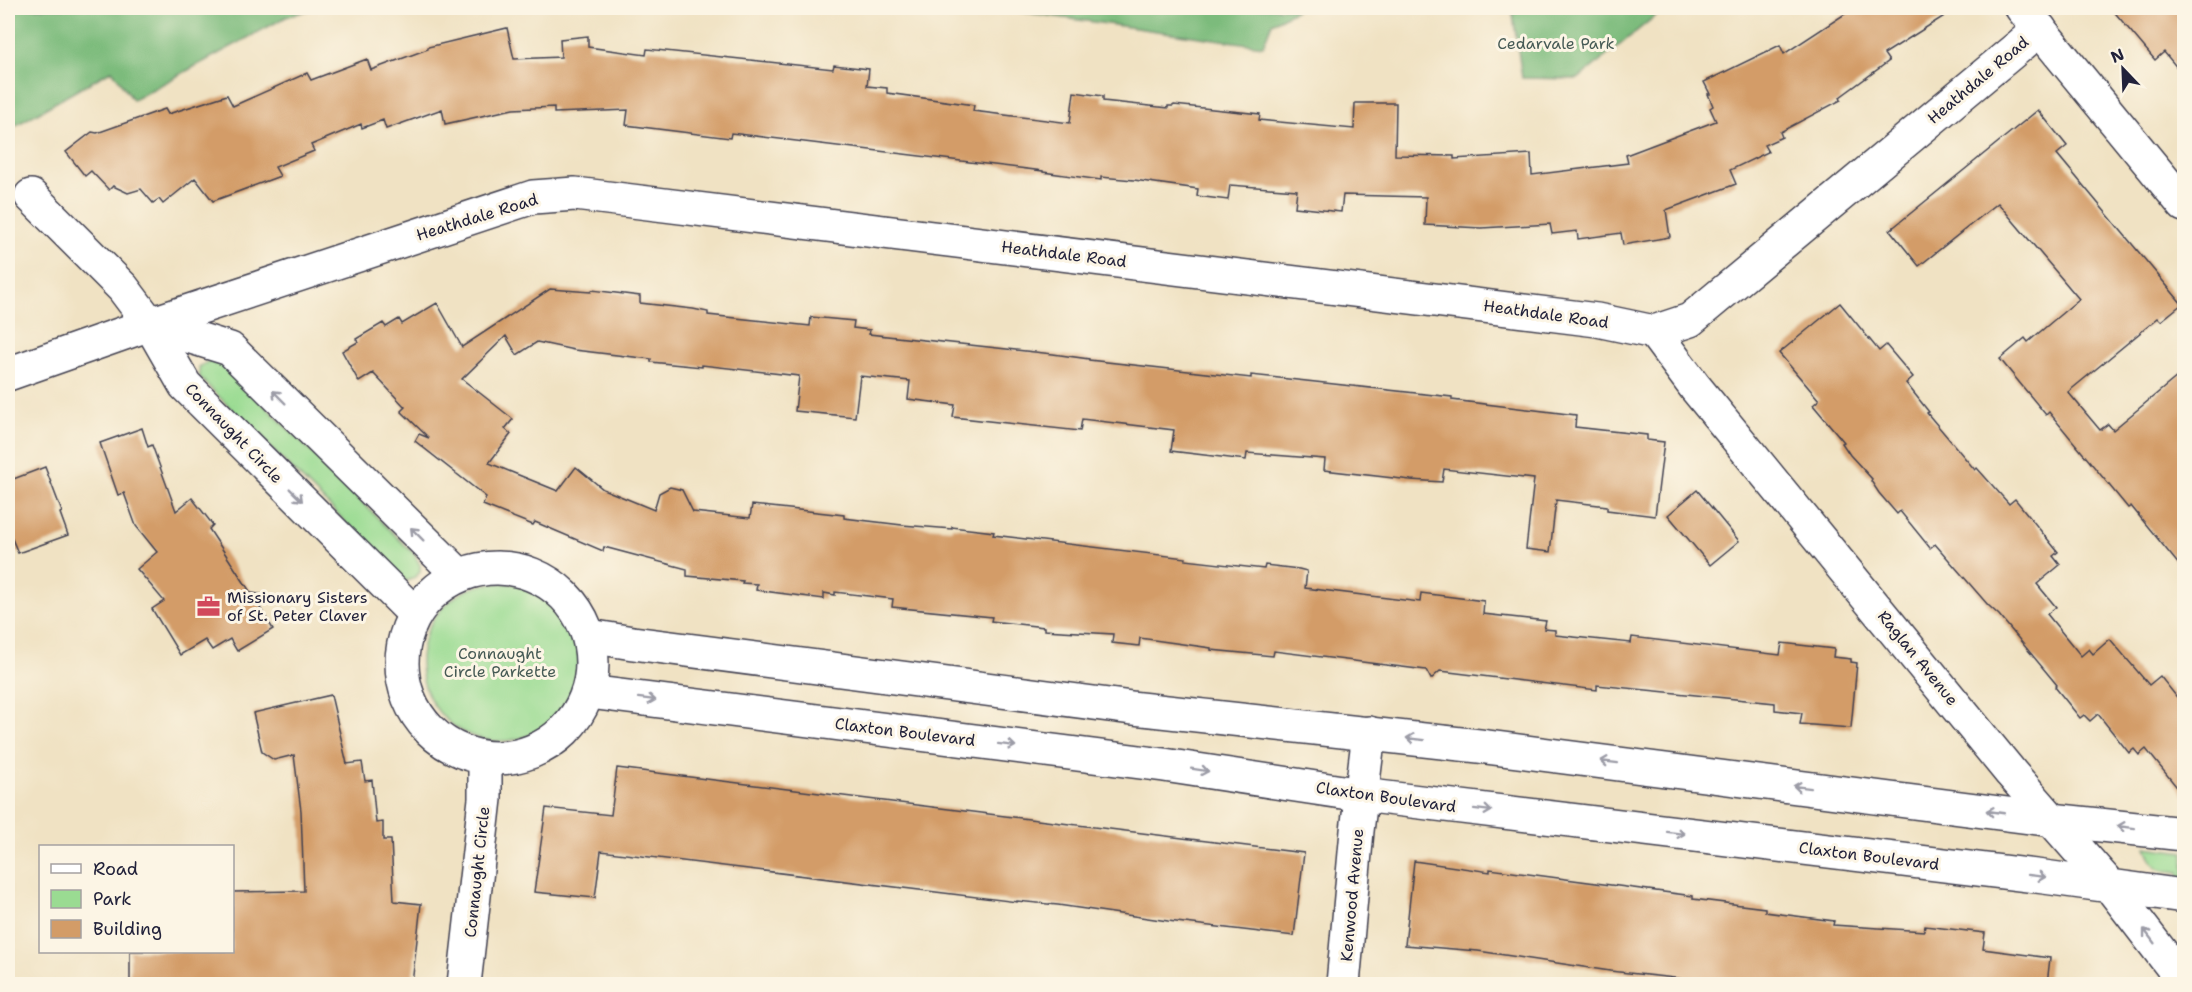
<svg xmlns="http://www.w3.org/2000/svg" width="2192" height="992" viewBox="0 0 2192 992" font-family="'Shantell Sans',sans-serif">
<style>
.green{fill:#9adb92;stroke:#5e7e66;stroke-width:1.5}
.forest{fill:#7bbb7c;stroke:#4e6e5c;stroke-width:1.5}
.building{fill:#d39c67}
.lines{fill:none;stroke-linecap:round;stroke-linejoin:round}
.minor-casing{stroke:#413f4f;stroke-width:36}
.major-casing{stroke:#413f4f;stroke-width:36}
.minor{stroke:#fff;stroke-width:33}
.major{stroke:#fff;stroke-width:33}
.oneway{stroke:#9c9ca7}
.labels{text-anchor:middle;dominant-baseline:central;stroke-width:6;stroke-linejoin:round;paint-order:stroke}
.park-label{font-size:16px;fill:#465a55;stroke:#fcf5e5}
.street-label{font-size:16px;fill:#22223b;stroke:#fcf5e5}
.poi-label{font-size:16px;fill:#22223b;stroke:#fcf5e5;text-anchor:start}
</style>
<rect width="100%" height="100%" fill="#fcf5e5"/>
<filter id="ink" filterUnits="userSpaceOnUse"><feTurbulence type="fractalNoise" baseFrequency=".0167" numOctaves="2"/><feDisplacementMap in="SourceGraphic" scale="12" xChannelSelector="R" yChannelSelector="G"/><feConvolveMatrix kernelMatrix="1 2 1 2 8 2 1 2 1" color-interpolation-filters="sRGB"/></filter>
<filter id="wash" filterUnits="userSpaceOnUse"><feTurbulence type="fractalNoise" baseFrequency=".008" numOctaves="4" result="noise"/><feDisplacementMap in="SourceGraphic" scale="24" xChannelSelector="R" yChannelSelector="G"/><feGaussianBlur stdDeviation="1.35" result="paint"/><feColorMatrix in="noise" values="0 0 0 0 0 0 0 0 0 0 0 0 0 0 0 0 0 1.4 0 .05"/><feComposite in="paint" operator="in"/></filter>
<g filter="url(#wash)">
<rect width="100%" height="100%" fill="#f0e2c3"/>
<!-- green -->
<g class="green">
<path d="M 212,359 L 223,364 L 414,554 L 420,565 L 420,572 C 416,577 412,580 405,581 L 200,378 L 199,367 Z"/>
<circle cx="500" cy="662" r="79"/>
<path d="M 2146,847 L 2184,852 L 2184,881 L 2179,880 L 2179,872 C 2155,870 2155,869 2146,847 Z"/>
</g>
<!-- forest -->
<g class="forest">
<path d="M 8,8 L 315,8 L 286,17 L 133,100 L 112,70 L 8,130 Z"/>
<path d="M 994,8 L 1300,8 L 1272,23 L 1263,46 Z"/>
<path d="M 1512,8 L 1665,8 L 1578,79 L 1522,78 Z"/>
</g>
<g id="blocks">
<!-- building -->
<g class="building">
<path d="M 1854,8 L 1957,8 L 1884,54 L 1889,61 L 1840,97 L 1841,100 L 1780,132 L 1782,137 L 1764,145 L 1768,152 L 1730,170 L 1736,184 L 1666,210 L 1670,237 L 1623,245 L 1621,233 L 1578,239 L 1577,231 L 1552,234 L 1550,224 L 1481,228 L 1425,225 L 1426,197 L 1343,195 L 1341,212 L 1295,207 L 1297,190 L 1230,185 L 1228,200 L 1197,196 L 1198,189 L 1134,180 L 1101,177 L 1101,180 L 1043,172 L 1043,171 L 731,133 L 730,138 L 626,125 L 628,110 L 554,113 L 554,107 L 513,109 L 445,124 L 442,109 L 386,129 L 383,120 L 362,128 L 361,124 L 311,145 L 314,151 L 275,167 L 280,176 L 213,201 L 195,178 L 163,204 L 159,199 L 153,203 L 141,189 L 128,193 L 113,186 L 109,190 L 91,171 L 85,176 L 66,152 L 92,132 L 97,133 L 165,109 L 168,114 L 227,95 L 233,106 L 307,73 L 311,80 L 367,59 L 371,70 L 428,49 L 428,47 L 507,28 L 514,59 L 561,57 L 560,39 L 588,36 L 588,47 L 646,55 L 647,49 L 833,69 L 834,65 L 869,69 L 867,86 L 887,88 L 887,93 L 974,105 L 973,111 L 1070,123 L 1074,92 L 1103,96 L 1103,101 L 1168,108 L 1168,106 L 1173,106 L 1174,105 L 1260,114 L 1259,120 L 1354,129 L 1355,103 L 1396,103 L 1395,155 L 1454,156 L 1454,159 L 1531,154 L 1532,175 L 1628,163 L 1626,155 L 1716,121 L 1710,108 L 1713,106 L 1708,94 L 1710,94 L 1704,82 L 1780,45 L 1784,54 Z"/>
<path d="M 2111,8 L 2184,8 L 2184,76 L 2164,52 L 2155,60 Z"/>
<path d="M 2038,110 L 2067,146 L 2057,154 L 2182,304 L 2161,321 L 2158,318 L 2068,392 L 2100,430 L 2108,424 L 2113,430 L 2184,371 L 2184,571 L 2131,506 L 2128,508 L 2049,412 L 2046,415 L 2000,359 L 2025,338 L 2028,342 L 2079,299 L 1998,203 L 1919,266 L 1890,230 Z"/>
<path d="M 550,289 L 591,292 L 592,290 L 640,296 L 640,303 L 693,309 L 708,312 L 708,315 L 810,326 L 811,317 L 854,321 L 853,328 L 870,330 L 869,334 L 1053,354 L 1089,359 L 1089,360 L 1251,378 L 1251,375 L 1452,397 L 1452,400 L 1576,415 L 1575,427 L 1647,435 L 1647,440 L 1664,442 L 1655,516 L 1607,510 L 1607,506 L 1556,500 L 1550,552 L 1526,549 L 1534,479 L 1444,469 L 1442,482 L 1411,480 L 1324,470 L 1325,459 L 1247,453 L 1246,460 L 1171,451 L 1174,430 L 1082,419 L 1080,431 L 953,417 L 955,405 L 908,399 L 910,381 L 860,376 L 855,417 L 795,411 L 799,376 L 702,365 L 702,367 L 651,362 L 651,359 L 574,350 L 537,342 L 517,355 L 506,336 L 462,379 L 513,419 L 505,429 L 511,434 L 489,463 L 558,491 L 576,467 L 603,489 L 654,510 L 659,493 L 670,487 L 682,490 L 693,512 L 750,518 L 752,505 L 844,515 L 844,518 L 902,525 L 952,529 L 952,527 L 994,532 L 993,535 L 1186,558 L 1185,560 L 1264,569 L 1265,565 L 1299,569 L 1307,571 L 1305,588 L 1420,602 L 1421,593 L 1484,601 L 1483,614 L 1546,621 L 1544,629 L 1555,630 L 1555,635 L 1631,643 L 1632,637 L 1780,655 L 1782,643 L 1834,649 L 1833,657 L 1851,659 L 1851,662 L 1857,663 L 1851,728 L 1800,724 L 1802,713 L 1775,710 L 1775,703 L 1597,685 L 1597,690 L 1449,672 L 1440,671 L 1431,679 L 1426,670 L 1274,651 L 1273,656 L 1211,650 L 1211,648 L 1140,638 L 1139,646 L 1112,643 L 1113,634 L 1044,630 L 1044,627 L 991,621 L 992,617 L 892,607 L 893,599 L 835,592 L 835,595 L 824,593 L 824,599 L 756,590 L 757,584 L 742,583 L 743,581 L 687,576 L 687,569 L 604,547 L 603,551 L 535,522 L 533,525 L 483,505 L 486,497 L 415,441 L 419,434 L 429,438 L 401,411 L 405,407 L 373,373 L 359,382 L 342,351 L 358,342 L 356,339 L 383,323 L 386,327 L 399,319 L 402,324 L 437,303 L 462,347 Z"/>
<path d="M 1840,303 L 1879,351 L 1886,345 L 1913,377 L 1906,383 L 1929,412 L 1927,413 L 1975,470 L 1977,468 L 2009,504 L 2015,499 L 2058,552 L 2053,556 L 2060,565 L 2037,584 L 2056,607 L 2047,614 L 2081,656 L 2089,649 L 2093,654 L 2110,639 L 2149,685 L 2160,676 L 2184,706 L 2184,796 L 2146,749 L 2139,755 L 2134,749 L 2129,753 L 2098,714 L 2090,721 L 2084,715 L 2080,718 L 2055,687 L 2057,685 L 1999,615 L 1988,605 L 1935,544 L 1930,548 L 1900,511 L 1897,514 L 1879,493 L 1871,481 L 1872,479 L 1850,455 L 1842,443 L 1844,442 L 1813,405 L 1819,400 L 1779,353 Z"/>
<path d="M 142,428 L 148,447 L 152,445 L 176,511 L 192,498 L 213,525 L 209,529 L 251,593 L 267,595 L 260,608 L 273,629 L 237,651 L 230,639 L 212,650 L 205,640 L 180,655 L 152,609 L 164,601 L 137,569 L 157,552 L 136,526 L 124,493 L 118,495 L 100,443 Z"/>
<path d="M 45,467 L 62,512 L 60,513 L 68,535 L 18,553 L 8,529 L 8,481 Z"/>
<path d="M 1697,490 L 1739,541 L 1710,565 L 1668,515 Z"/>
<path d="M 331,695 L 347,764 L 362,762 L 365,781 L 372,780 L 376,823 L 383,822 L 383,840 L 391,840 L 394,901 L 421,904 L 412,984 L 130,984 L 130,951 L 232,951 L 232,892 L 304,891 L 301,811 L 294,755 L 274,760 L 262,752 L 253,713 Z"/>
<path d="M 617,768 L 1304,853 L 1294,936 L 1168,921 L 1058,905 L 1017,901 L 1017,902 L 601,851 L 595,898 L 534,892 L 546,808 L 611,815 Z"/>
<path d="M 1414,861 L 1490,872 L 1490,869 L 1693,896 L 1693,899 L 1765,908 L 1765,912 L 1834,921 L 1833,925 L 1924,931 L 1925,926 L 1985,933 L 1983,949 L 2050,958 L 2047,984 L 1702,984 L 1702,981 L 1610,971 L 1478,951 L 1405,945 Z"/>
</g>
</g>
</g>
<g filter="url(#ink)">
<use href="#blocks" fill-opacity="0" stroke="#413f4f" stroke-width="1.5"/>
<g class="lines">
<defs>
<g id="minor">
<path d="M 31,196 L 123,288 L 150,324 L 185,385 L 415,614"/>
<path d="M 150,324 L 230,349 L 459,575"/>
<path d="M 1654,332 L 1695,387 L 2011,773 L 2110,886 L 2184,982"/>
<path d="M 8,374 L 150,324 L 533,197 L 575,194 L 1597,320 L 1654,332 L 1690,320 L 2040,29"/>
<circle cx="497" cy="663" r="95"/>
<path d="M 589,636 L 633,643 L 1132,708 L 1479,746 L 2053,820 L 2184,834"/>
<path d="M 589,692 L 1164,765 L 1362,795 L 2044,877 L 2184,896"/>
<path d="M 464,984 L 485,799 L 485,758"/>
<path d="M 1343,984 L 1357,831 L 1369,733"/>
</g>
<path id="major" d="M 2022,8 L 2184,205"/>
</defs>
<!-- minor casing -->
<use href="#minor" class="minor-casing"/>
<!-- major casing -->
<use href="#major" class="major-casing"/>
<!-- minor -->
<use href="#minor" class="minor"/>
<!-- major -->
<use href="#major" class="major"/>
</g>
<!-- one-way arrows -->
<defs><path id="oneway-shaft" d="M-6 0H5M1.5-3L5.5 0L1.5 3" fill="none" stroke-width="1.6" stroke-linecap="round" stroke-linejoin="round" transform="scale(1.5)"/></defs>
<g class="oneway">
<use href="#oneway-shaft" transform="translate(279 397) rotate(-135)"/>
<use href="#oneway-shaft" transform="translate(296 495) rotate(45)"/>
<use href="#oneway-shaft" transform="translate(417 534) rotate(-135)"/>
<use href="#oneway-shaft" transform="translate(647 699) rotate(7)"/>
<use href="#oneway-shaft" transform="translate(1415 739) rotate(-173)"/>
<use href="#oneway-shaft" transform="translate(1007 745) rotate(7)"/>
<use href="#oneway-shaft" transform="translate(1609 762) rotate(-173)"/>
<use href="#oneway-shaft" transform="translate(1200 770) rotate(9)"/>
<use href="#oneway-shaft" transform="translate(1802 787) rotate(-173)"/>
<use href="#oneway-shaft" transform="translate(1483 810) rotate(7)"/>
<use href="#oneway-shaft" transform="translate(1995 812) rotate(-172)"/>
<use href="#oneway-shaft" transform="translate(2126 827) rotate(-173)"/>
<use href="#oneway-shaft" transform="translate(1676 833) rotate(7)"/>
<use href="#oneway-shaft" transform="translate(2037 876) rotate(7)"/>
<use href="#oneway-shaft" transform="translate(2149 936) rotate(-127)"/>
</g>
</g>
<!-- icons -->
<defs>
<symbol id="office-bare" viewBox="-9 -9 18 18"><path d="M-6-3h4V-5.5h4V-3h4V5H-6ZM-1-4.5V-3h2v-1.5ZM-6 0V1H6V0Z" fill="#d1495b" stroke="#fcf5e5" stroke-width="2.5" paint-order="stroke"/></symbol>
</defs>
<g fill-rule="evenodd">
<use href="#office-bare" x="192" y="590" width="33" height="33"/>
</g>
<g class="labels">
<!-- park labels -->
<g class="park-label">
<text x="1556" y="43">Cedarvale Park</text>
<text x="500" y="653">Connaught<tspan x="500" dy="18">Circle Parkette</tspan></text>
</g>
<!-- street labels -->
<g class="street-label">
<text transform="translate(1978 80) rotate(-40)">Heathdale Road</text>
<text transform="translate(477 217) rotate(-17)">Heathdale Road</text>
<text transform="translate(1064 254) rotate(7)">Heathdale Road</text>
<text transform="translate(1546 314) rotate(8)">Heathdale Road</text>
<text transform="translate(234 433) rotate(46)">Connaught Circle</text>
<text transform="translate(1918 658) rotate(51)">Raglan Avenue</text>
<text transform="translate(905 732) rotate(7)">Claxton Boulevard</text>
<text transform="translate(1386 797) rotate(8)">Claxton Boulevard</text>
<text transform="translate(1869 856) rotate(7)">Claxton Boulevard</text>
<text transform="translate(477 872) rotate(-84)">Connaught Circle</text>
<text transform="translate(1352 895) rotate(-85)">Kenwood Avenue</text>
</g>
<!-- poi labels -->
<g class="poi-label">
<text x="227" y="597">Missionary Sisters<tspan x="227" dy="18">of St. Peter Claver</tspan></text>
</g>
</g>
<!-- margin -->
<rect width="2192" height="992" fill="none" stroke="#fcf5e5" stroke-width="30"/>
<!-- legend -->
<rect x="39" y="845" width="195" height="108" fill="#fcf5e5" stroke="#a5a1a1" stroke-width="1.5"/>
<rect x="51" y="864" width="30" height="9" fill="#ffffff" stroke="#a5a1a1" stroke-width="1.5"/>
<text x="93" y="875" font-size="18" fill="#22223b">Road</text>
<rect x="51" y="890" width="30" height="18" fill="#9adb92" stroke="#a5a1a1" stroke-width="1.5"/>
<text x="93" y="905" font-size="18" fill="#22223b">Park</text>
<rect x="51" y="920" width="30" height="18" fill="#d39c67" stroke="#a5a1a1" stroke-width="1.5"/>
<text x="93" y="935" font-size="18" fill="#22223b">Building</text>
<!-- north arrow -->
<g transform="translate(2123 69) rotate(337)" stroke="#fcf5e5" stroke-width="4.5" paint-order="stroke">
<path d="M0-4.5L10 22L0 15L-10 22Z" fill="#22223b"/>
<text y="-9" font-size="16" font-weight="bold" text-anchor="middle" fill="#22223b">N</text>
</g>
</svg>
